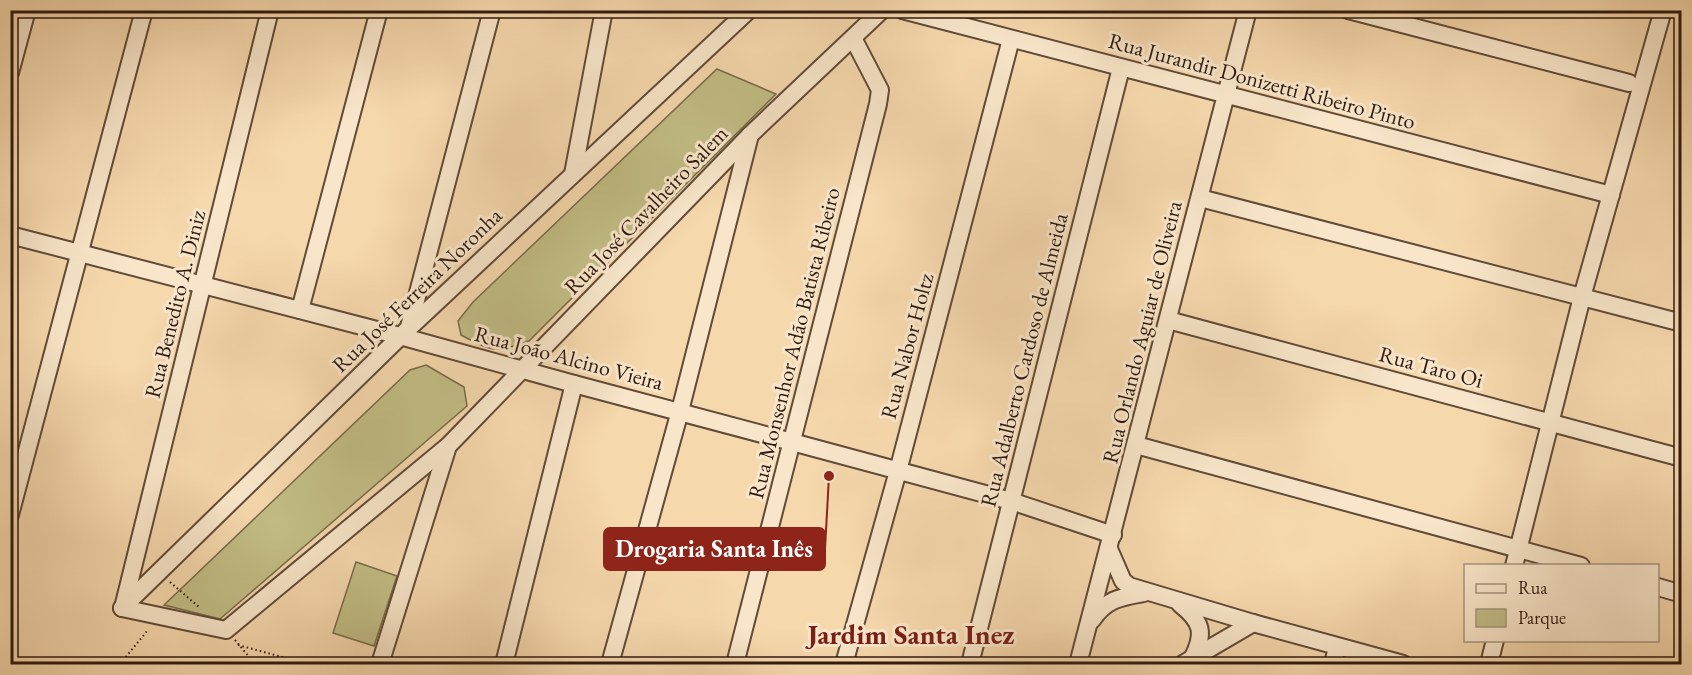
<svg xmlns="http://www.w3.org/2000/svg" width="1692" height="675" viewBox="0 0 1692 675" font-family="'EB Garamond',serif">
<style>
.green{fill:#c2bd85;stroke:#786c4b;stroke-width:1.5}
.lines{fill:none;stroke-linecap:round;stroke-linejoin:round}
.minor-casing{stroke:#604a38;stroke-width:20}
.path{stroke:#2e1a11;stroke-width:2;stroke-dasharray:1.5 3;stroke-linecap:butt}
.minor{stroke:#f9e6ca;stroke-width:16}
.labels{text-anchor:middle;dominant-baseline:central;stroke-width:6;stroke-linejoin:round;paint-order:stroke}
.street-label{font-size:22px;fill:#2e1a11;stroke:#f9e6ca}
.district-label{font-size:28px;font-weight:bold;fill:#7a1f14;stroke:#f9e6ca}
.leader{fill:none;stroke:#8f2418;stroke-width:2}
.callout-dot{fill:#8f2418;stroke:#f9e6ca;stroke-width:2}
.callout{fill:#8f2418;stroke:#8f2418;stroke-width:2}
.callout-label{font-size:24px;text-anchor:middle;font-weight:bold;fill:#fff}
</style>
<rect width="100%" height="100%" fill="#f6d8ad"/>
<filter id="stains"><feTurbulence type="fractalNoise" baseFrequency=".00333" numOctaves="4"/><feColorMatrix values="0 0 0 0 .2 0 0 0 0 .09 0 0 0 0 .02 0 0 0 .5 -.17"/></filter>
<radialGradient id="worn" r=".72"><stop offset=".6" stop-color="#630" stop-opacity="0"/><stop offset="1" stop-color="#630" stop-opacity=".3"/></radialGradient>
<!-- green -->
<g class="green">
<path d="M 717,69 L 776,94 L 529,341 C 495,353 493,352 461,335 L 458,321 L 473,302 Z"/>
<path d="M 426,365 L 464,387 L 467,406 L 220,619 L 164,605 L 410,370 Z"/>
<path d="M 356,562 L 397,576 L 374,646 L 333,633 Z"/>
</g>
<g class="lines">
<defs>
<g id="minor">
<path d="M 902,10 L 1611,195"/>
<path d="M 1348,10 L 1629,83"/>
<path d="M 10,73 L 27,10"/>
<path d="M 573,174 L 604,10"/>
<path d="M 1200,198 L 1682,323"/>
<path d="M 10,235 L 400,336 L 574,384 L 792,442 L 1011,501 L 1113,535"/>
<path d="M 300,310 L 379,10"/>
<path d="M 1168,320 L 1682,458"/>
<path d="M 409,327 L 492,10"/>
<path d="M 1136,445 L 1581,566"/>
<path d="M 10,515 L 144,10"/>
<path d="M 1109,549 L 1123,581 L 1129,586 L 1253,623 L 1403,664"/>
<path d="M 1514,566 L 1582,297 L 1663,10"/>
<path d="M 1658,587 L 1682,594"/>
<path d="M 1180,604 C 1203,622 1205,634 1192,659"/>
<path d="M 122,608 L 226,630 L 448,446 L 751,134 L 882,10"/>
<path d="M 122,608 L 409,328 L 749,10"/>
<path d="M 123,608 L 270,10"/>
<path d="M 1092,620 C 1106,599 1121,597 1144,593"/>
<path d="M 380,664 L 448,446"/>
<path d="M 504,664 L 574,384"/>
<path d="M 610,664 L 680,411 L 750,135"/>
<path d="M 735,664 L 878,104 L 880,90 L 853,38"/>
<path d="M 844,664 L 898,471 L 1011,39"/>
<path d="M 970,664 L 1121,68"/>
<path d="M 1078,664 L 1248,10"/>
<path d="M 1183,664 L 1253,623"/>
<path d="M 1333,664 L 1337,647"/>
<path d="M 1489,664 L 1495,640"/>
</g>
</defs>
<!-- minor casing -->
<use href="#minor" class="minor-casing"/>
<!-- path -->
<g class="path">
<path d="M 170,582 L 200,608"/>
<path d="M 235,640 L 255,664"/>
<path d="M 238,645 L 308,664"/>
<path d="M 120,664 L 148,630"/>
</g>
<!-- minor -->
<use href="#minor" class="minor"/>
</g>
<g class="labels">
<!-- street labels -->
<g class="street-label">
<text transform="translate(1262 81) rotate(15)">Rua Jurandir Donizetti Ribeiro Pinto</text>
<text transform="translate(646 210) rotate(-46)">Rua José Cavalheiro Salem</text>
<text transform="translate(417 290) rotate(-44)">Rua José Ferreira Noronha</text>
<text transform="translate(175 304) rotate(-76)">Rua Benedito A. Diniz</text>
<text transform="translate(1142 332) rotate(-76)">Rua Orlando Aguiar de Oliveira</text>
<text transform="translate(794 343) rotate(-76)">Rua Monsenhor Adão Batista Ribeiro</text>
<text transform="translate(907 346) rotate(-75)">Rua Nabor Holtz</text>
<text transform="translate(569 358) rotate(15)">Rua João Alcino Vieira</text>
<text transform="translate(1024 360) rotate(-76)">Rua Adalberto Cardoso de Almeida</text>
<text transform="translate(1431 367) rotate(15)">Rua Taro Oi</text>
</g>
<!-- district labels -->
<g class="district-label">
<text x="911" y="634">Jardim Santa Inez</text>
</g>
</g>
<!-- callouts -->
<path class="leader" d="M829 476L825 549"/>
<circle class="callout-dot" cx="829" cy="476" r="6"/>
<rect class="callout" x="604" y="528" width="221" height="42" rx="6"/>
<g class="callout-label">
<text x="714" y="557">Drogaria Santa Inês</text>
</g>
<!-- margin -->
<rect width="1692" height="675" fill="none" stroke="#f6d8ad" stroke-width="36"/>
<rect x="12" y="12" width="1668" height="651" fill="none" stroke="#2e1a11" stroke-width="3"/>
<rect x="18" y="18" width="1656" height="639" fill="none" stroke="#2e1a11" stroke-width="1.5"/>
<!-- legend -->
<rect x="1464" y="564" width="195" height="78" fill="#f9e6ca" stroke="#a89480" stroke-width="1.5"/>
<rect x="1476" y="584" width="30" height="9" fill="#f9e6ca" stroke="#a89480" stroke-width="1.5"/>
<text x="1518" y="594" font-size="18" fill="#2e1a11">Rua</text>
<rect x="1476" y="609" width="30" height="18" fill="#c2bd85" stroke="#a89480" stroke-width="1.5"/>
<text x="1518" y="624" font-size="18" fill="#2e1a11">Parque</text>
<rect width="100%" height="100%" filter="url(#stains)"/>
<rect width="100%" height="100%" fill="url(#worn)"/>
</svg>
